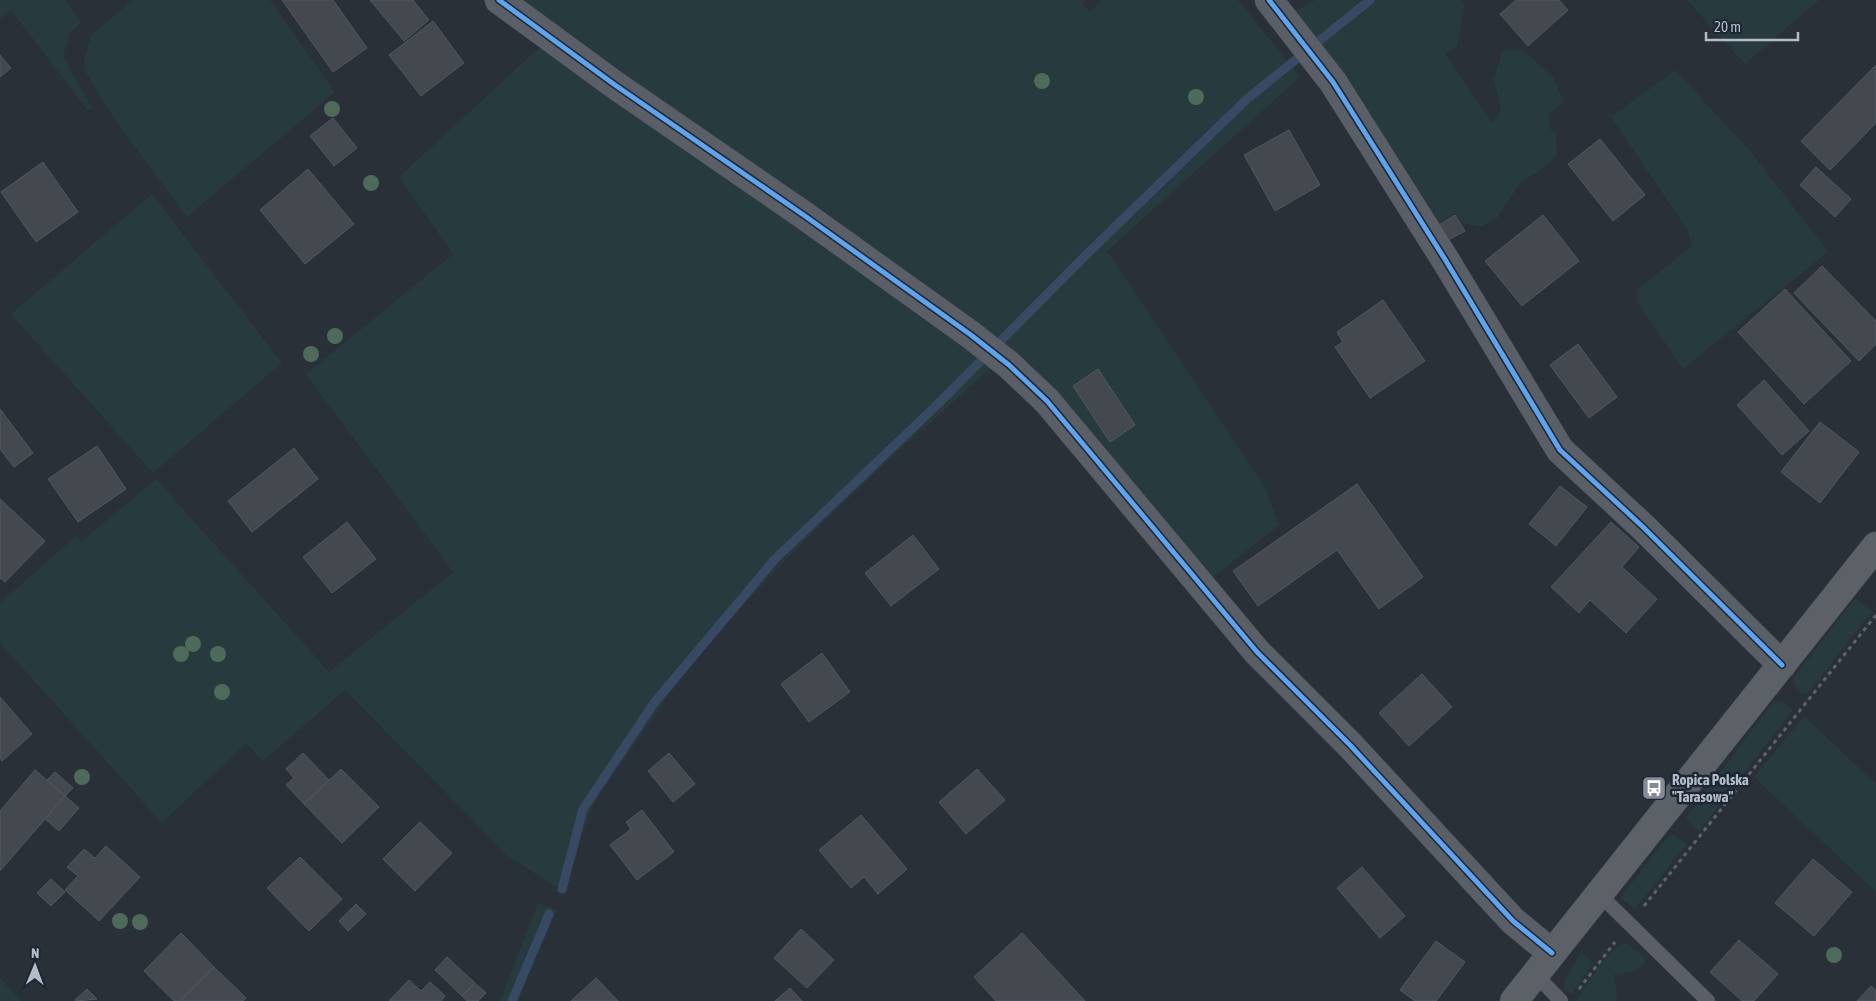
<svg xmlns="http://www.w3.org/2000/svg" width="1876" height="1001" viewBox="0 0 1876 1001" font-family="'Asap Condensed',sans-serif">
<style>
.green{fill:#273a3e}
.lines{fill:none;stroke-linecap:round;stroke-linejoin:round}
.stream{stroke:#384963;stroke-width:9}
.building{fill:#444950;stroke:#52575f}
.service-casing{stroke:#484c53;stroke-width:15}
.minor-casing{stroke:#484c53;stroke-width:29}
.primary-casing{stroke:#484c55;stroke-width:29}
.path{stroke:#5d636a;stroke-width:3;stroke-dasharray:4 4;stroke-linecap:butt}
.service{stroke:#5a5e66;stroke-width:14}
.minor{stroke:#5a5e66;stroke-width:28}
.primary{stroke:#5c6168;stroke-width:28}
.cycleway-casing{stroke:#1d2633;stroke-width:8}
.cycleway{stroke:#60a3ed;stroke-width:5}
.tree{fill:#4e6a5a}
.labels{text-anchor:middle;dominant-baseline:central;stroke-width:5;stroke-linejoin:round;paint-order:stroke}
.poi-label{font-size:15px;font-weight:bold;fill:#b4bcc9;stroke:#1d2633;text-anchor:start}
</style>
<rect width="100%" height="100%" fill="#2a3038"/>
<!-- green -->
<g class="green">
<path d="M 0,0 L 65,0 L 81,22 L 70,33 L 63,56 L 92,108 L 88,111 L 11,10 L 0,19 Z"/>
<path d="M 133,0 L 270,0 L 335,92 L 187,217 L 117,123 L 85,71 L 84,60 L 91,35 Z"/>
<path d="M 517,0 L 1086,0 L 1082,3 L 1090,12 L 1101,0 L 1238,0 L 1300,77 L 1107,251 L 1265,488 L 1279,525 L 1211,579 L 1083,427 Z"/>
<path d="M 1315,0 L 1460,0 L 1465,5 L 1457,47 L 1445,53 L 1492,123 L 1501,111 L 1494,80 L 1503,49 L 1523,50 L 1553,77 L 1564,102 L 1549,114 L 1550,129 L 1556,132 L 1557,156 L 1538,172 L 1521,182 L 1497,218 L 1479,227 L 1461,222 L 1455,213 L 1429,229 L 1294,12 Z"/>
<path d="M 1687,0 L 1819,0 L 1745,64 Z"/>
<path d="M 543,44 L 994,365 C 864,482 730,599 633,746 C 621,765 598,793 590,813 C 580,838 574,866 566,893 L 509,857 L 345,690 L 263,761 L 246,743 L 162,823 L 0,643 L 0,603 L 76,536 L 81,542 L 156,479 L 329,672 L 453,572 L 306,374 L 453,254 L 399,177 Z"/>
<path d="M 1675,70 L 1752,153 L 1828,252 L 1683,369 L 1637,302 L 1637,290 L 1692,246 L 1688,231 L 1611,117 Z"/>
<path d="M 152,194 L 282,363 L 153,473 L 11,314 Z"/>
<path d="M 1856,599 L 1872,611 L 1808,693 L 1802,693 L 1794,685 L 1794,677 L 1853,601 Z"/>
<path d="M 1774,701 L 1783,702 L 1793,710 L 1699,831 L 1686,818 Z"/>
<path d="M 1804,716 L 1876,784 L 1876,892 L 1754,777 Z"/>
<path d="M 1674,835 L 1687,844 L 1635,909 L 1620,898 L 1668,836 Z"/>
<path d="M 538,903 L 557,910 L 518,1001 L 500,1001 Z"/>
<path d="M 1627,943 L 1641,954 L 1645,960 L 1643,966 L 1634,971 L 1614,975 L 1617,995 L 1615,1001 L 1576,1001 C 1588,985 1608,947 1627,943 Z"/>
<path d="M 1581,952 L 1594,963 L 1572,994 L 1564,990 L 1564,982 Z"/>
<path d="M 0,977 L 20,1001 L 0,1001 Z"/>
</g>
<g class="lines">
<!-- stream -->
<g class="stream">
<path d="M 562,889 L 583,809 L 654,703 L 774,560 L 939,403 L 1088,253 L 1247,99 L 1370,0"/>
<path d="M 512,1001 L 549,914"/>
</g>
</g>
<!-- building -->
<g class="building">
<path d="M 282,0 L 333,0 L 367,48 L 333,72 Z"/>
<path d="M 370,0 L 413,0 L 429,20 L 404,41 Z"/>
<path d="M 1516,0 L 1559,0 L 1568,10 L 1528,46 L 1500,14 Z"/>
<path d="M 433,21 L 464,63 L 421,96 L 389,55 Z"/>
<path d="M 0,55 L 11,68 L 0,77 Z"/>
<path d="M 1876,65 L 1876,123 L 1830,170 L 1801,141 Z"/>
<path d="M 333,118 L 357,148 L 334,166 L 310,136 Z"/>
<path d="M 1289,130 L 1320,185 L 1275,211 L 1244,155 Z"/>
<path d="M 1600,139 L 1645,195 L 1613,221 L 1568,164 Z"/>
<path d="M 43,162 L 78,212 L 36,242 L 1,192 Z"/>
<path d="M 1816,167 L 1851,199 L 1835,217 L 1800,185 Z"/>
<path d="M 308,169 L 354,224 L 305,264 L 260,210 Z"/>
<path d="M 1455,215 L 1465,231 L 1448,240 L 1439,225 Z"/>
<path d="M 1543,215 L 1579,261 L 1522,306 L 1485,261 Z"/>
<path d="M 1822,266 L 1876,321 L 1876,344 L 1859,361 L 1794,293 Z"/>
<path d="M 1785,289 L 1851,361 L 1804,404 L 1738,332 Z"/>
<path d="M 1383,300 L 1425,361 L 1370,398 L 1335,347 L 1343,342 L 1337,332 Z"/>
<path d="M 1578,344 L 1617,397 L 1589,418 L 1550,365 Z"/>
<path d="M 1098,369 L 1135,425 L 1110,442 L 1073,386 Z"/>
<path d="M 1764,380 L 1809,431 L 1782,455 L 1737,405 Z"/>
<path d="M 0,409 L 33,453 L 14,467 L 0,449 Z"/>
<path d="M 1820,422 L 1859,452 L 1820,503 L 1781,472 Z"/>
<path d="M 97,446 L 126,489 L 78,522 L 48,479 Z"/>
<path d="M 294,448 L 318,479 L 252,532 L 228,501 Z"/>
<path d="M 1357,484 L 1423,577 L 1379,609 L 1337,550 L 1258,606 L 1233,571 Z"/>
<path d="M 1560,486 L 1587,507 L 1556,546 L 1529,524 Z"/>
<path d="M 0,499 L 45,541 L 5,582 L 0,578 Z"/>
<path d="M 347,522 L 376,559 L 332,593 L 303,557 Z"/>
<path d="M 1611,522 L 1639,547 L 1622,567 L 1657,599 L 1626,633 L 1590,600 L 1579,613 L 1551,587 Z"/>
<path d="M 913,535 L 939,569 L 891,606 L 865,573 Z"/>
<path d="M 822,653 L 850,692 L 809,722 L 781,684 Z"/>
<path d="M 1422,674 L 1452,707 L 1409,746 L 1379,713 Z"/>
<path d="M 0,697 L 32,734 L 2,761 L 0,758 Z"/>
<path d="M 303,753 L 329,780 L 304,804 L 286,785 L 294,778 L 286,769 Z"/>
<path d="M 669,753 L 695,784 L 673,802 L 648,771 Z"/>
<path d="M 341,769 L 379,807 L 342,843 L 304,804 Z"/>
<path d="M 977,769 L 1005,800 L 966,834 L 939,802 Z"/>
<path d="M 35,770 L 65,796 L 0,871 L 0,811 Z"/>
<path d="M 55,772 L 73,788 L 65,796 L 47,780 Z"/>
<path d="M 65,796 L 79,808 L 59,831 L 45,819 Z"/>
<path d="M 642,810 L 674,852 L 637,880 L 610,845 L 631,829 L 626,822 Z"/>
<path d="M 861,815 L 907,869 L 878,894 L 864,877 L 851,888 L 819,850 Z"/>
<path d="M 420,822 L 452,853 L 415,891 L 383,859 Z"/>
<path d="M 106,846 L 140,877 L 99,921 L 65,890 L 78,876 L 67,867 L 84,849 L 95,858 Z"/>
<path d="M 300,857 L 342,899 L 309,931 L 267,888 Z"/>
<path d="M 1813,859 L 1852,892 L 1814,936 L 1775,903 Z"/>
<path d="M 1362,867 L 1405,916 L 1380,938 L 1337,888 Z"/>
<path d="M 51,879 L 65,892 L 51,906 L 37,893 Z"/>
<path d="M 356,904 L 366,914 L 348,931 L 339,921 Z"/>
<path d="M 801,929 L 834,960 L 807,988 L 774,958 Z"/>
<path d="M 181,933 L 214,967 L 180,1001 L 174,1001 L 144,971 Z"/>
<path d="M 1022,933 L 1085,1001 L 996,1001 L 974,977 Z"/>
<path d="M 1739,940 L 1778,974 L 1754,1001 L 1742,1001 L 1710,972 Z"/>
<path d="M 1436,941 L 1465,962 L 1436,1001 L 1415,1001 L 1400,990 Z"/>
<path d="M 447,957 L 475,983 L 462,996 L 435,970 Z"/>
<path d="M 214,967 L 246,998 L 243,1001 L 180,1001 Z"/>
<path d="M 596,978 L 618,1001 L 571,1001 Z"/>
<path d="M 409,980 L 421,991 L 430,982 L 445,996 L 441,1001 L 389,1001 Z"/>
<path d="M 475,983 L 486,993 L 478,1001 L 467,1001 L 462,996 Z"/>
<path d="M 1871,986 L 1876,990 L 1876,1001 L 1857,1001 Z"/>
<path d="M 790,988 L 802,1001 L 775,1001 Z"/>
<path d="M 87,989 L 97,999 L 77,1001 L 75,1000 Z"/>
</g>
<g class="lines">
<defs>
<g id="service">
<path d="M 1599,894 L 1708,1001"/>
<path d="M 1535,974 L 1561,1001"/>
</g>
<g id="minor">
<path d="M 499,0 L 615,85 L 805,216 L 971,335 L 1009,365 L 1047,401 L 1257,652 L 1350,745 L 1513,921 L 1552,953"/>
<path d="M 1269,0 L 1333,82 L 1446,261 L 1560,450 L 1643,527 L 1782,665"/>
</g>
<path id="primary" d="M 1514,1001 L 1876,546"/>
</defs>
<!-- service casing -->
<use href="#service" class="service-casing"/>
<!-- minor casing -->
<use href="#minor" class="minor-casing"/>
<!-- primary casing -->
<use href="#primary" class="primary-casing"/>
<!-- path -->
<g class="path">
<path d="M 1644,906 L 1876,615"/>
<path d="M 1579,989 L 1615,942"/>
</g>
<!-- service -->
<use href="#service" class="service"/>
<!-- minor -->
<use href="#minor" class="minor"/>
<!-- primary -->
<use href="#primary" class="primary"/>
<defs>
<g id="cycleway">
<path d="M 499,0 L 615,85 L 805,216 L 971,335 L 1009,365 L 1047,401 L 1257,652 L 1350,745 L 1513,921 L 1552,953"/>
<path d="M 1269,0 L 1333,82 L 1446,261 L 1560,450 L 1643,527 L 1782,665"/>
</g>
</defs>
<!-- cycleway casing -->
<use href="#cycleway" class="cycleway-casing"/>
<!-- cycleway -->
<use href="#cycleway" class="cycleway"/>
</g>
<!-- trees -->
<g class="tree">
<circle cx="1042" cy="81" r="8"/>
<circle cx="1196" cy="97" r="8"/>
<circle cx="332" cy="109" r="8"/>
<circle cx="371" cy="183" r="8"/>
<circle cx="335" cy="336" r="8"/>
<circle cx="311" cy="354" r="8"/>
<circle cx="193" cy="644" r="8"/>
<circle cx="181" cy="654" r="8"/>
<circle cx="218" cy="654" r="8"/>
<circle cx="222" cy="692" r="8"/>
<circle cx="82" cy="777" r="8"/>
<circle cx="120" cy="921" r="8"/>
<circle cx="140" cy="922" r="8"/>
<circle cx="1834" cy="955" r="8"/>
</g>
<!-- icons -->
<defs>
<symbol id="bus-square" viewBox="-11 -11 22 22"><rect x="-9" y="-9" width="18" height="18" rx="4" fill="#848b96" stroke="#1d2633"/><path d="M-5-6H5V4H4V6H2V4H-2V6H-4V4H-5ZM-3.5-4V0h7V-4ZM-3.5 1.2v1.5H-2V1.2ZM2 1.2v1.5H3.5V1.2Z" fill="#fff"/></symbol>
</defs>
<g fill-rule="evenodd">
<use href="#bus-square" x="1640" y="774" width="28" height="28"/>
</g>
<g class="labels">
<!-- poi labels -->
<g class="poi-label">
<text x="1672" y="779">Ropica Polska<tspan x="1672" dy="17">"Tarasowa"</tspan></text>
</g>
</g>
<!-- north arrow -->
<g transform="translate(35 966) rotate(1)" stroke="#1d2633" stroke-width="4" paint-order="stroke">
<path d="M0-4L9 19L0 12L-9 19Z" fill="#b4bcc9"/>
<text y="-8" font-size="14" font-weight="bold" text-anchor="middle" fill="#b4bcc9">N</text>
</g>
<!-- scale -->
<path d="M1706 32v8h92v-8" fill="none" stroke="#b4bcc9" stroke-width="2.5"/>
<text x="1714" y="32" font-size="15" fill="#b4bcc9" stroke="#1d2633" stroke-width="4" paint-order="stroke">20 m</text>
</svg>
